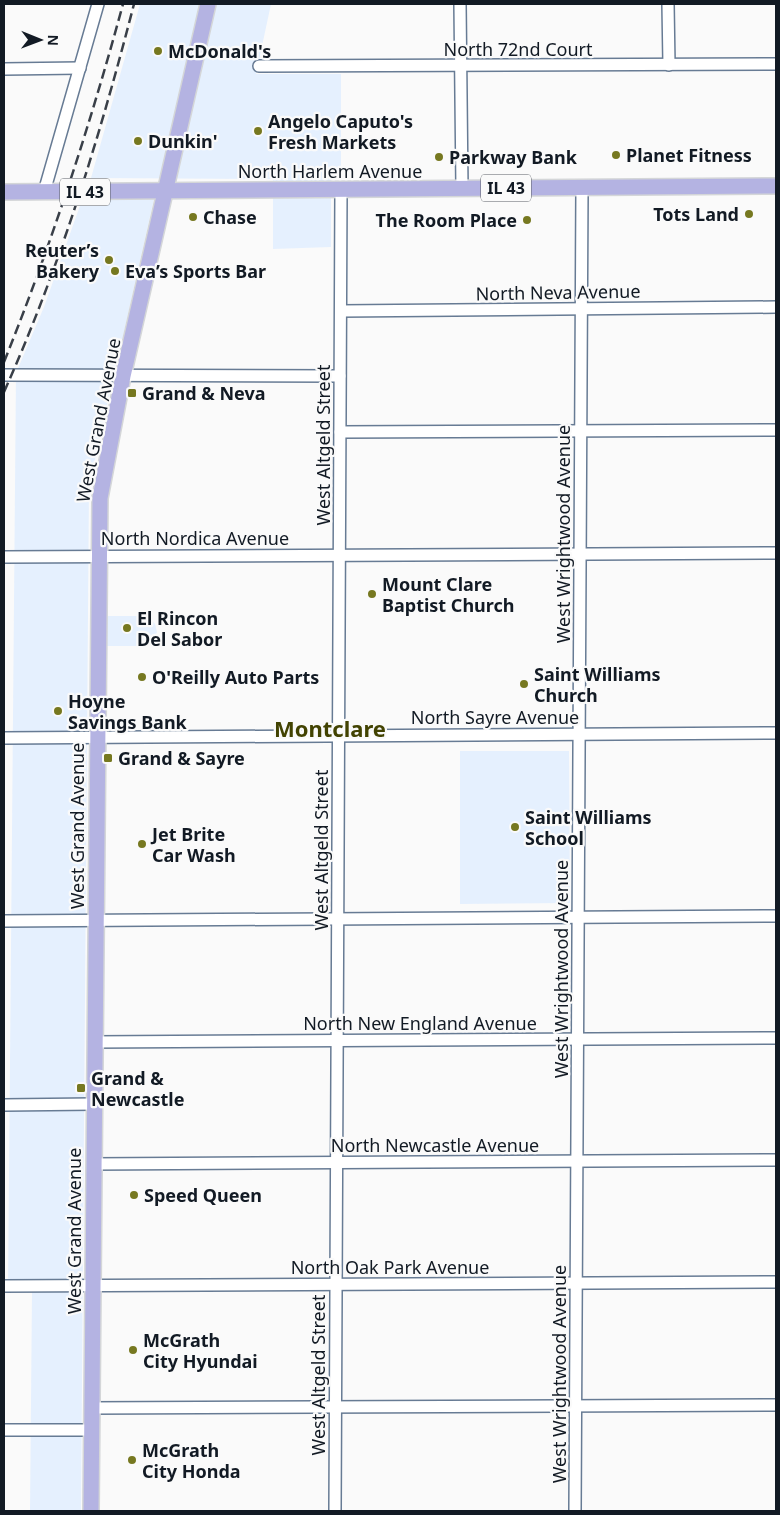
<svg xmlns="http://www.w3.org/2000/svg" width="780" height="1515" viewBox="0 0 780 1515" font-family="'Noto Sans',sans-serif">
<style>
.built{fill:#e5f0fe}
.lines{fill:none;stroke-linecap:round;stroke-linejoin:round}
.minor-casing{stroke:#677b94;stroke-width:14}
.major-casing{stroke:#d4d6d8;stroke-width:18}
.minor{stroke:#fff;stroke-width:11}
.major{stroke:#b4b3e2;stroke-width:15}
.rail{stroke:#393f48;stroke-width:2.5;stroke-dasharray:10 5;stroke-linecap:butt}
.poi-dot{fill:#767820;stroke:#fafafa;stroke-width:2}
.labels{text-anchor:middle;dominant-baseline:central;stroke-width:4.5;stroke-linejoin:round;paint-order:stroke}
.shield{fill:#fafafa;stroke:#585d64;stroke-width:1}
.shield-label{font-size:16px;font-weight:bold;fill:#121a24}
.street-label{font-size:18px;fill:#121a24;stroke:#fafafa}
.poi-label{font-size:18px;font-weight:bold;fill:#121a24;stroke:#fafafa;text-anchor:start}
.district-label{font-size:22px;font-weight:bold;fill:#424302;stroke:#fafafa}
</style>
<rect width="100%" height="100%" fill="#fafafa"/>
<!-- built -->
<g class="built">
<path d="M 140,4 L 271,4 L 256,74 L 341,74 L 341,179 L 331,179 L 331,247 L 273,249 L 273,179 L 91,178 Z"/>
<path d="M 154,199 L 89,486 L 81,1511 L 30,1511 L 32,1291 L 8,1291 L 16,373 L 44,307 L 82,200 Z"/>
<path d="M 107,616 L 144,616 L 150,618 L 155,624 L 157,632 L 154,639 L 144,646 L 107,646 Z"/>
<path d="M 460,751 L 569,751 L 570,903 L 460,904 Z"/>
</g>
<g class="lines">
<defs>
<g id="minor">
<path d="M 460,4 L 462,189"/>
<path d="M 668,4 L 669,65"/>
<path d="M 259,66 L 776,64"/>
<path d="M 4,69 L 80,68"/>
<path d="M 44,192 L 98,4"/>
<path d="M 341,311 L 776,307"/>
<path d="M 4,375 L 340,376"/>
<path d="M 340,432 L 776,430"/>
<path d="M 4,557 L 776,553"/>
<path d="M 4,738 L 776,733"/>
<path d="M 4,921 L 776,916"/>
<path d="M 94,1042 L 776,1038"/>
<path d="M 4,1105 L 94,1104"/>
<path d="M 93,1164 L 776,1160"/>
<path d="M 4,1286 L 776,1282"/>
<path d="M 91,1408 L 776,1405"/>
<path d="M 4,1430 L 91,1430"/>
<path d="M 335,1511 L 341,190"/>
<path d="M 575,1511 L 582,188"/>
</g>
<g id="major">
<path d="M 4,192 L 776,186"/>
<path d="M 91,1511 L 100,498 L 123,376 L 208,4"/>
</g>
</defs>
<!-- minor casing -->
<use href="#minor" class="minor-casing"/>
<!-- major casing -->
<use href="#major" class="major-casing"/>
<!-- minor -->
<use href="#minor" class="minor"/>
<!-- major -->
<use href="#major" class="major"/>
<!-- rail -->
<g class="rail">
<path d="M 4,362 C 51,245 90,126 123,4"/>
<path d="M 4,392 C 60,267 100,136 134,4"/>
</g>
</g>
<!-- markers -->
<g class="poi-dot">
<circle cx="158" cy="51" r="5"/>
<circle cx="258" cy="131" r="5"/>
<circle cx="138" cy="141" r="5"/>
<circle cx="616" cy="155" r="5"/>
<circle cx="439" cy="157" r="5"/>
<circle cx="749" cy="214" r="5"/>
<circle cx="193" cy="217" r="5"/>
<circle cx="527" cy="220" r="5"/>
<circle cx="109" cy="260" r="5"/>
<circle cx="115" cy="271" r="5"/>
<rect x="127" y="388" width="10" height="10" rx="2.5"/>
<circle cx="372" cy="594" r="5"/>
<circle cx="127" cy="628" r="5"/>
<circle cx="142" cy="677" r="5"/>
<circle cx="524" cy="684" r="5"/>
<circle cx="58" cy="711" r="5"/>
<rect x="103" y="753" width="10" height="10" rx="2.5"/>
<circle cx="515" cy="827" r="5"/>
<circle cx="142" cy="844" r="5"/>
<rect x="76" y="1083" width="10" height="10" rx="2.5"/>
<circle cx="134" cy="1195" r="5"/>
<circle cx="133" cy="1350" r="5"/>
<circle cx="132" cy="1460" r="5"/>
</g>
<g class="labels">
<!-- shield labels -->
<g class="shield">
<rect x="481" y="174.5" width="50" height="27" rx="4"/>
<rect x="60" y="178.5" width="50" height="27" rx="4"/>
</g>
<g class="shield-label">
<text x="506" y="188">IL 43</text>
<text x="85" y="192">IL 43</text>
</g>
<!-- street labels -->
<g class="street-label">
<text x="518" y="49">North 72nd Court</text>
<text x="330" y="171">North Harlem Avenue</text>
<text transform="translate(558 292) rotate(-1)">North Neva Avenue</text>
<text transform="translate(98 420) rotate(-79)">West Grand Avenue</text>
<text transform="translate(323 445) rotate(-90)">West Altgeld Street</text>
<text transform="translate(563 534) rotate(-90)">West Wrightwood Avenue</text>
<text x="195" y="538">North Nordica Avenue</text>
<text x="495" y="717">North Sayre Avenue</text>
<text transform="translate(77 826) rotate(-90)">West Grand Avenue</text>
<text transform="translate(321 850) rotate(-90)">West Altgeld Street</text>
<text transform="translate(561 969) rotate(-90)">West Wrightwood Avenue</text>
<text x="420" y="1023">North New England Avenue</text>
<text x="435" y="1145">North Newcastle Avenue</text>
<text transform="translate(74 1231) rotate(-90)">West Grand Avenue</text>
<text x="390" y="1267">North Oak Park Avenue</text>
<text transform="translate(559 1374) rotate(-90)">West Wrightwood Avenue</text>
<text transform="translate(318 1375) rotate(-90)">West Altgeld Street</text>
</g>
<!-- poi labels -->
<g class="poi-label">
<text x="168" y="51">McDonald's</text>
<text x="268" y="121">Angelo Caputo's<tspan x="268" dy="21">Fresh Markets</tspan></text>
<text x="148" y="141">Dunkin'</text>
<text x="626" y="155">Planet Fitness</text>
<text x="449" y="157">Parkway Bank</text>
<text x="739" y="214" text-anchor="end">Tots Land</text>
<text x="203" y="217">Chase</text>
<text x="517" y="220" text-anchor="end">The Room Place</text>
<text x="99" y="250" text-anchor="end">Reuter’s<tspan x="99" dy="21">Bakery</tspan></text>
<text x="125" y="271">Eva’s Sports Bar</text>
<text x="142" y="393">Grand &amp; Neva</text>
<text x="382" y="584">Mount Clare<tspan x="382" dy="21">Baptist Church</tspan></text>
<text x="137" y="618">El Rincon<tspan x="137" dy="21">Del Sabor</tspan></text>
<text x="534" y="674">Saint Williams<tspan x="534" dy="21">Church</tspan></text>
<text x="152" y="677">O'Reilly Auto Parts</text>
<text x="68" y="701">Hoyne<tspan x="68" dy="21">Savings Bank</tspan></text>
<text x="118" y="758">Grand &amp; Sayre</text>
<text x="525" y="817">Saint Williams<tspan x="525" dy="21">School</tspan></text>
<text x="152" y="834">Jet Brite<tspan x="152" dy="21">Car Wash</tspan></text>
<text x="91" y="1078">Grand &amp;<tspan x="91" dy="21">Newcastle</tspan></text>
<text x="144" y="1195">Speed Queen</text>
<text x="143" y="1340">McGrath<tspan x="143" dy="21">City Hyundai</tspan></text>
<text x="142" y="1450">McGrath<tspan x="142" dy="21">City Honda</tspan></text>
</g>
<!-- district labels -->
<g class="district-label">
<text x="330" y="728">Montclare</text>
</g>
</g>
<!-- border -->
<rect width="780" height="1515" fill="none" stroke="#121a24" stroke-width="10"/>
<!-- north arrow -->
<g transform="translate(40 40) rotate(91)" stroke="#fafafa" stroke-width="4" paint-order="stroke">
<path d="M0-4L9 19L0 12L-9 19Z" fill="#121a24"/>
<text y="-8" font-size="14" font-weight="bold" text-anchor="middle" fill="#121a24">N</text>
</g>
</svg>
